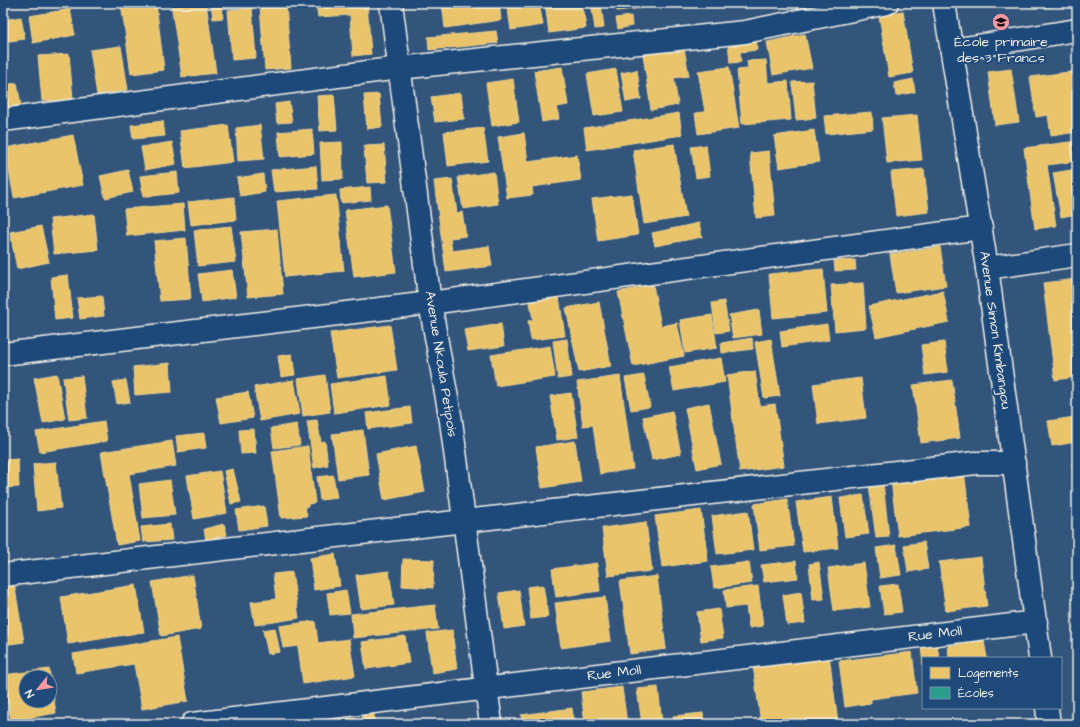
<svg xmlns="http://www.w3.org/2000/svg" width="1080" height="727" viewBox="0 0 1080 727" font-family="'Architects Daughter',sans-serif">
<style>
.homes{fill:#e9c46a;stroke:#ecd290;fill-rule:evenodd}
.schools{fill:#2a9d8f;stroke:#67b6aa}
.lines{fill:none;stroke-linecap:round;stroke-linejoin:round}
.minor-casing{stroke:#f4f1e8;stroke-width:25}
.minor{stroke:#1f4a7a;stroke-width:22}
.labels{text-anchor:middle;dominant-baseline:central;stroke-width:4;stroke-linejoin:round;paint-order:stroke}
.poi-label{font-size:14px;fill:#f4f1e8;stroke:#1f4a7a}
.street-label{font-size:14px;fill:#f4f1e8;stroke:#1f4a7a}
</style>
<rect width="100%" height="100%" fill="#33557c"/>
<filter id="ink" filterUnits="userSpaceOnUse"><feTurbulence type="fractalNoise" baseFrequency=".025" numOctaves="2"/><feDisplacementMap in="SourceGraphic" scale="8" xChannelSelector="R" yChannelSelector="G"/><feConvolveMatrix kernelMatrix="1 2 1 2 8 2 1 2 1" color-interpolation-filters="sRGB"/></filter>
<g filter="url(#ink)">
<!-- homes -->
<g class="homes">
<path d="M 121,3 L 156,3 L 164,70 L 131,74 Z"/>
<path d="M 171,3 L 206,3 L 216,73 L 182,77 Z"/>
<path d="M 211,3 L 227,3 L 221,4 L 223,18 L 213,19 Z"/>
<path d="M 316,3 L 367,3 L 371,54 L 353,56 L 350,15 L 318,17 Z"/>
<path d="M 442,3 L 499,3 L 501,20 L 445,28 Z"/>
<path d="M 507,3 L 539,3 L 543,25 L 511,30 Z"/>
<path d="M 545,3 L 582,3 L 586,28 L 549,33 Z"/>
<path d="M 591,3 L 601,3 L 604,28 L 595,29 Z"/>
<path d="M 616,3 L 657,3 L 657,6 L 617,11 Z"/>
<path d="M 286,5 L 291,68 L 265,70 L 260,7 Z"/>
<path d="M 252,8 L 256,58 L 232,60 L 228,10 Z"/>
<path d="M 70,9 L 75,35 L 33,43 L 29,16 Z"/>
<path d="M 903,11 L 913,73 L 889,77 L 879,15 Z"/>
<path d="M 631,16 L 632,26 L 618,29 L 616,18 Z"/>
<path d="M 21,17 L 25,39 L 3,42 L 3,20 Z"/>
<path d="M 496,31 L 498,43 L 429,50 L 428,37 Z"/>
<path d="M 805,34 L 812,68 L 773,75 L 767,42 Z"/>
<path d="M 756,37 L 757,50 L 740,52 L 741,62 L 730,63 L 728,40 Z"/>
<path d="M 121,46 L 128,90 L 97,95 L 90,50 Z"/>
<path d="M 684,48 L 689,76 L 674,78 L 678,105 L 651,110 L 643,54 Z"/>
<path d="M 69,54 L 73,99 L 42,101 L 38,56 Z"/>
<path d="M 766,60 L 768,83 L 788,81 L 791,120 L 742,124 L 737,70 L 748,69 L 747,61 Z"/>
<path d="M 562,67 L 568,105 L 557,107 L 559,119 L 542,122 L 534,71 Z"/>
<path d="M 729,67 L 739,128 L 698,134 L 695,113 L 705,112 L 698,71 Z"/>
<path d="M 616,69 L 623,112 L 594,116 L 587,74 Z"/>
<path d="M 1011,69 L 1019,122 L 995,125 L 988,72 Z"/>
<path d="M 637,70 L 641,99 L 626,102 L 621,73 Z"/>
<path d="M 1077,71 L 1077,132 L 1051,136 L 1048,115 L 1036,117 L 1030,77 Z"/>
<path d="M 513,79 L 519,122 L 492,126 L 486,83 Z"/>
<path d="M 913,79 L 915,92 L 896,96 L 894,83 Z"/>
<path d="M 812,81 L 816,118 L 796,120 L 792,82 Z"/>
<path d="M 17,83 L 21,105 L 3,107 L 3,85 Z"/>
<path d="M 461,93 L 464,119 L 435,122 L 431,97 Z"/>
<path d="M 379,94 L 382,127 L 367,129 L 364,95 Z"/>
<path d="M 334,95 L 337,130 L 320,131 L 317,96 Z"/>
<path d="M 289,102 L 292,122 L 277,123 L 275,104 Z"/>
<path d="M 872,112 L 873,129 L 826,134 L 824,116 Z"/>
<path d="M 679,113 L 682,135 L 587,150 L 584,128 Z"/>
<path d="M 917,115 L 922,160 L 887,163 L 882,118 Z"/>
<path d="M 163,121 L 165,136 L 133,139 L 131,125 Z"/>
<path d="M 228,125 L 233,162 L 185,168 L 180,131 Z"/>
<path d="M 260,125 L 264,159 L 238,161 L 236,128 Z"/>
<path d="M 483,128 L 488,161 L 448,166 L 444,132 Z"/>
<path d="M 312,129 L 314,154 L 280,157 L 278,132 Z"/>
<path d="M 814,130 L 819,162 L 779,168 L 774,136 Z"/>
<path d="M 524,133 L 528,162 L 577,155 L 581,180 L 532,187 L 533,195 L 507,198 L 498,137 Z"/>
<path d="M 73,135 L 83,185 L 14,198 L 5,148 Z"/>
<path d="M 1077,141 L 1077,161 L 1047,165 L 1056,226 L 1035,229 L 1024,148 Z"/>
<path d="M 172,142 L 176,164 L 145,170 L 141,147 Z"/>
<path d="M 342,142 L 343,179 L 322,180 L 320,143 Z"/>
<path d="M 674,144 L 686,217 L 644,224 L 633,150 Z"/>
<path d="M 384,145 L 387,182 L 367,183 L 364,146 Z"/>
<path d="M 706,145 L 710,176 L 696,178 L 691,147 Z"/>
<path d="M 769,151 L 775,216 L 756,218 L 750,153 Z"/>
<path d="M 316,166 L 318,189 L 274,192 L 271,170 Z"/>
<path d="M 924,169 L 929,212 L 896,216 L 891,172 Z"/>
<path d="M 1077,169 L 1077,214 L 1061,217 L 1053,173 Z"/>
<path d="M 128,170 L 133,192 L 105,198 L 100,176 Z"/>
<path d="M 177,172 L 179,193 L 143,197 L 140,176 Z"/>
<path d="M 494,172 L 498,204 L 463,209 L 458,177 Z"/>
<path d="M 263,174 L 265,192 L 240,196 L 237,178 Z"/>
<path d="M 452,179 L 457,213 L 462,212 L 466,236 L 450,238 L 452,251 L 489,246 L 492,266 L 446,272 L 434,181 Z"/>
<path d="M 370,187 L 371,200 L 341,203 L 340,190 Z"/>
<path d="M 632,194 L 638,235 L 598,241 L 592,199 Z"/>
<path d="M 336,195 L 344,271 L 285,277 L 277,201 Z"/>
<path d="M 234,197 L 236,220 L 191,225 L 188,202 Z"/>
<path d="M 183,204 L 185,230 L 127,236 L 124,209 Z"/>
<path d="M 387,205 L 396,272 L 354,277 L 345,210 Z"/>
<path d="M 94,214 L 98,250 L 54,254 L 50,219 Z"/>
<path d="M 699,223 L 702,237 L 655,246 L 652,233 Z"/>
<path d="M 41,226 L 49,262 L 17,269 L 10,232 Z"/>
<path d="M 231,226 L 236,262 L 198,266 L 194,230 Z"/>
<path d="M 277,229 L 283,294 L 248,297 L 241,232 Z"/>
<path d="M 186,238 L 191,299 L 160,301 L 154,241 Z"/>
<path d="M 940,247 L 946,286 L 896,293 L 890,254 Z"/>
<path d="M 855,260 L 856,270 L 835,271 L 834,261 Z"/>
<path d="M 823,269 L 827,313 L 773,318 L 769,274 Z"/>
<path d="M 232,270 L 236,297 L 202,302 L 198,274 Z"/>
<path d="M 68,275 L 73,318 L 55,320 L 51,277 Z"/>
<path d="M 1077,279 L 1077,377 L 1055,380 L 1043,283 Z"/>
<path d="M 863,283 L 866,328 L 835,331 L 831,285 Z"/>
<path d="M 653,285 L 661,326 L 677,323 L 684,356 L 633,366 L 618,292 Z"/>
<path d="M 943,291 L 949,322 L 876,337 L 869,306 Z"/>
<path d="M 102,296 L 104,316 L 80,319 L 77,298 Z"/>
<path d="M 559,297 L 565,336 L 531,340 L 528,321 L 533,320 L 530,302 Z"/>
<path d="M 724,301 L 729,331 L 716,333 L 712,303 Z"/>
<path d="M 599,302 L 611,366 L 579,372 L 566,308 Z"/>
<path d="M 759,310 L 762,334 L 733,338 L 729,315 Z"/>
<path d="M 712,315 L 717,348 L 685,353 L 680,320 Z"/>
<path d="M 501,324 L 504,346 L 468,351 L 464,330 Z"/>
<path d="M 827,324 L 829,340 L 782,347 L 780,331 Z"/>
<path d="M 390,325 L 397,370 L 337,378 L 330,333 Z"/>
<path d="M 752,338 L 753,349 L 722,353 L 721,343 Z"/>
<path d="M 567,339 L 572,377 L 558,379 L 553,341 Z"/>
<path d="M 771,339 L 780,396 L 764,398 L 755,342 Z"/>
<path d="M 944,342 L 948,372 L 925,375 L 921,345 Z"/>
<path d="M 550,346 L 555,377 L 496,386 L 491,355 Z"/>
<path d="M 292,354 L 295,375 L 281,377 L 278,356 Z"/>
<path d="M 721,358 L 725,382 L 674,391 L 669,367 Z"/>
<path d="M 170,363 L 172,392 L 135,395 L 133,367 Z"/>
<path d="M 755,371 L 760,406 L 775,404 L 784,466 L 740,472 L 727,375 Z"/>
<path d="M 57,374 L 65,419 L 43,423 L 34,378 Z"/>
<path d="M 325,375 L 330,412 L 303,416 L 298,379 Z"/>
<path d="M 644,375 L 650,407 L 631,410 L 625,378 Z"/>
<path d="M 82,376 L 87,418 L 69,420 L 63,378 Z"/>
<path d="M 387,376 L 391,405 L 334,413 L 330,384 Z"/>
<path d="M 620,376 L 633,469 L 600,474 L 593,425 L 583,426 L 577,382 Z"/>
<path d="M 861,378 L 866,418 L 818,424 L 813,384 Z"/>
<path d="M 126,380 L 130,402 L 117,404 L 113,382 Z"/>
<path d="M 294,380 L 300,414 L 260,421 L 254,387 Z"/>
<path d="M 952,380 L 960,438 L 921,443 L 913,385 Z"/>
<path d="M 248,392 L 253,418 L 221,423 L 216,397 Z"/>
<path d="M 571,393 L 578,437 L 557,440 L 550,396 Z"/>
<path d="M 709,403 L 721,464 L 697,469 L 685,408 Z"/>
<path d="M 410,407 L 412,423 L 368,429 L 366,413 Z"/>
<path d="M 672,411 L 681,454 L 652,460 L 643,417 Z"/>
<path d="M 1075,417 L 1077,442 L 1052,446 L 1048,421 Z"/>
<path d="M 317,420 L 321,442 L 325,441 L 328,465 L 314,468 L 307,421 Z"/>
<path d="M 104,421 L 107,441 L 40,452 L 36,432 Z"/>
<path d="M 297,424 L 300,445 L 274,448 L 271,428 Z"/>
<path d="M 254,429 L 256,453 L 241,454 L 239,430 Z"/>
<path d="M 363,430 L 369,475 L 338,479 L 332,434 Z"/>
<path d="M 204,433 L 206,448 L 178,452 L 176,436 Z"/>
<path d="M 172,441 L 176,466 L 129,474 L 140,541 L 117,545 L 101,452 Z"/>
<path d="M 575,441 L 581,482 L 542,488 L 536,447 Z"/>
<path d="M 308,446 L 315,503 L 308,504 L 308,507 L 305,507 L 307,516 L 281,518 L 272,451 Z"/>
<path d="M 416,446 L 425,492 L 384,500 L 376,454 Z"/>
<path d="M 18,459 L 19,487 L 3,488 L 3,460 Z"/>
<path d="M 56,462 L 61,508 L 37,511 L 33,464 Z"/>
<path d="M 1072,463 L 1077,463 L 1077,497 L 1076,498 Z"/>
<path d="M 233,469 L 241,502 L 231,504 L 224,471 Z"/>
<path d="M 220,471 L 227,513 L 194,519 L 187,476 Z"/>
<path d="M 964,471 L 971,527 L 898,536 L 891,480 Z"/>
<path d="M 333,475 L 337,498 L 320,500 L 317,477 Z"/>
<path d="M 170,480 L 175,515 L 143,518 L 139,484 Z"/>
<path d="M 883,483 L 889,537 L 876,538 L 869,485 Z"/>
<path d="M 863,495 L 869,534 L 845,537 L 840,498 Z"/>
<path d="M 832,497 L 838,548 L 803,552 L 796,502 Z"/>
<path d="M 787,499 L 794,546 L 760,550 L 754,504 Z"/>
<path d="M 264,506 L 267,526 L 239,530 L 236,510 Z"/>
<path d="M 701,510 L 708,561 L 662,567 L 655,516 Z"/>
<path d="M 748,511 L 753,550 L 717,554 L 712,516 Z"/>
<path d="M 3,513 L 8,554 L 3,555 Z"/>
<path d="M 646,522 L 652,571 L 608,576 L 602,528 Z"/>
<path d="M 170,524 L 172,540 L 143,542 L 141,527 Z"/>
<path d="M 224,524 L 227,535 L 206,540 L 204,529 Z"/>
<path d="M 924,542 L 928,569 L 908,572 L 904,545 Z"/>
<path d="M 896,545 L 901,575 L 880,578 L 876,548 Z"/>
<path d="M 335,554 L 340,586 L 314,590 L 310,558 Z"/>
<path d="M 981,557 L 987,606 L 946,611 L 939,562 Z"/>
<path d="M 403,559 L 434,560 L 433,588 L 402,586 Z"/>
<path d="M 796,561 L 798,578 L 764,582 L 761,565 Z"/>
<path d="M 749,562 L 752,583 L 714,588 L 711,567 Z"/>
<path d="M 819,562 L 824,599 L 813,600 L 809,564 Z"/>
<path d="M 597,563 L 600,591 L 556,597 L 552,569 Z"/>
<path d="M 864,563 L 870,607 L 834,611 L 828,568 Z"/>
<path d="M 389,571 L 394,605 L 361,609 L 356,575 Z"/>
<path d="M 292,572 L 299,618 L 255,625 L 251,602 L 276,599 L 273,574 Z"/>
<path d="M 193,575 L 201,629 L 161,636 L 152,582 Z"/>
<path d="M 657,576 L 666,649 L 630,654 L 620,581 Z"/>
<path d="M 14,582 L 24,642 L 3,645 L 3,584 Z"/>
<path d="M 898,584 L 902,612 L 884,614 L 880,586 Z"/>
<path d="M 136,585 L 144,632 L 68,644 L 61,597 Z"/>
<path d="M 543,585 L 548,617 L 531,619 L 527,587 Z"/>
<path d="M 758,586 L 763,626 L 749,628 L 746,606 L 726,608 L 724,590 Z"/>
<path d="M 346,590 L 350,613 L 330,615 L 327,593 Z"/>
<path d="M 519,590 L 524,626 L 504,629 L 499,593 Z"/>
<path d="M 801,592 L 805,623 L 787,625 L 783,595 Z"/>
<path d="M 605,597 L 611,641 L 561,648 L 555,603 Z"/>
<path d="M 435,605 L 438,629 L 353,638 L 351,614 Z"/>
<path d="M 719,609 L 723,638 L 701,641 L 697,612 Z"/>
<path d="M 315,621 L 318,643 L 349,639 L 355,676 L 303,684 L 298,646 L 283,648 L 279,626 Z"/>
<path d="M 275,628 L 280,652 L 268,654 L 263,630 Z"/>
<path d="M 452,630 L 457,669 L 432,673 L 427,633 Z"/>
<path d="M 405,636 L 409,663 L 366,669 L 362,642 Z"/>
<path d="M 177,637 L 188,701 L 142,709 L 134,664 L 76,673 L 73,654 Z"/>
<path d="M 984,641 L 987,658 L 949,658 L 948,646 Z"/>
<path d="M 937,644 L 939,658 L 923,658 L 923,665 L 921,646 Z"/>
<path d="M 912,652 L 917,693 L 871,699 L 871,703 L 845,707 L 839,661 Z"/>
<path d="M 829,655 L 838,723 L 829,724 L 761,724 L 753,665 Z"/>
<path d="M 49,669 L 56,713 L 11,721 L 3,675 ZM 26,677 L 50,677 L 50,701 L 26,701 Z"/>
<path d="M 622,687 L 627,724 L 585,724 L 581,692 Z"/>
<path d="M 658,687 L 662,722 L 642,724 L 637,689 Z"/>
<path d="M 572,708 L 574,724 L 522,724 L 521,715 Z"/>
<path d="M 703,713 L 704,724 L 674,724 L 673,716 Z"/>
<path d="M 374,714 L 375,724 L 363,724 L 362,715 Z"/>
<path d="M 356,718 L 356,724 L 312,724 L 312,723 Z"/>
</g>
<!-- schools -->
<path class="schools" d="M 1044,3 L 1077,3 L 1044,8 Z"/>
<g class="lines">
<defs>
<g id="minor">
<path d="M 391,3 L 430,303 L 451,421 L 491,724"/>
<path d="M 944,3 L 987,268 L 1040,658"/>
<path d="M 952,50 L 1077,30"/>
<path d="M 3,120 L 399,68 L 745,32 L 887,3"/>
<path d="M 987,268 L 1077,255"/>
<path d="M 3,354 L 430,303 L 981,228"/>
<path d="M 3,575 L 464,521 L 976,463 L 1014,463"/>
<path d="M 1047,708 L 1049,724"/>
<path d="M 192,724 L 1036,622"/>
</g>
</defs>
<!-- minor casing -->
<use href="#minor" class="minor-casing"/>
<!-- minor -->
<use href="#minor" class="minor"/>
</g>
</g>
<!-- icons -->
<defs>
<symbol id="school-disc" viewBox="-11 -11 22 22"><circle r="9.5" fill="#ff9aa2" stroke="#1f4a7a"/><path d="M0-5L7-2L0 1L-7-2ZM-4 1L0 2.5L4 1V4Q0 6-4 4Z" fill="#111"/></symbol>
</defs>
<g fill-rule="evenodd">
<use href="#school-disc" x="991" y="12" width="20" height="20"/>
</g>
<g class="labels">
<!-- poi labels -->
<g class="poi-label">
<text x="1001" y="42">École primaire<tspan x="1001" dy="16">des 3 Francs</tspan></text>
</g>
<!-- street labels -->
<g class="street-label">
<text transform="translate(995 330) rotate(82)">Avenue Simon Kimbangou</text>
<text transform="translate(441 364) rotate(81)">Avenue Nkoula Petipois</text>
<text transform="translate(935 634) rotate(-7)">Rue Moll</text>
<text transform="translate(614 673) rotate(-7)">Rue Moll</text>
</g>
</g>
<!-- margin -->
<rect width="1080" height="727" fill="none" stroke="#1f4a7a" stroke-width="16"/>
<rect x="8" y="8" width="1064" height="711" fill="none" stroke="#f4f1e8" stroke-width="1.5" filter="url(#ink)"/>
<!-- legend -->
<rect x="922" y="657" width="140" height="52" fill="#1f4a7a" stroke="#748da6"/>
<rect x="930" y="667" width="20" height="12" fill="#e9c46a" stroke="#748da6"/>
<text x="958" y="677" font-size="12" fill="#f4f1e8">Logements</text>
<rect x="930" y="687" width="20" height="12" fill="#2a9d8f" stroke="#748da6"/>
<text x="958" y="697" font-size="12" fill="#f4f1e8">Écoles</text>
<!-- north arrow -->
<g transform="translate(38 689) rotate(240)"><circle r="19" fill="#1f4a7a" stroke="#748da6"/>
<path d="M0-3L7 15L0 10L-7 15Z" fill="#ff9aa2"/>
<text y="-6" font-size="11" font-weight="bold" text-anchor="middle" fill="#f4f1e8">N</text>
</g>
</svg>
